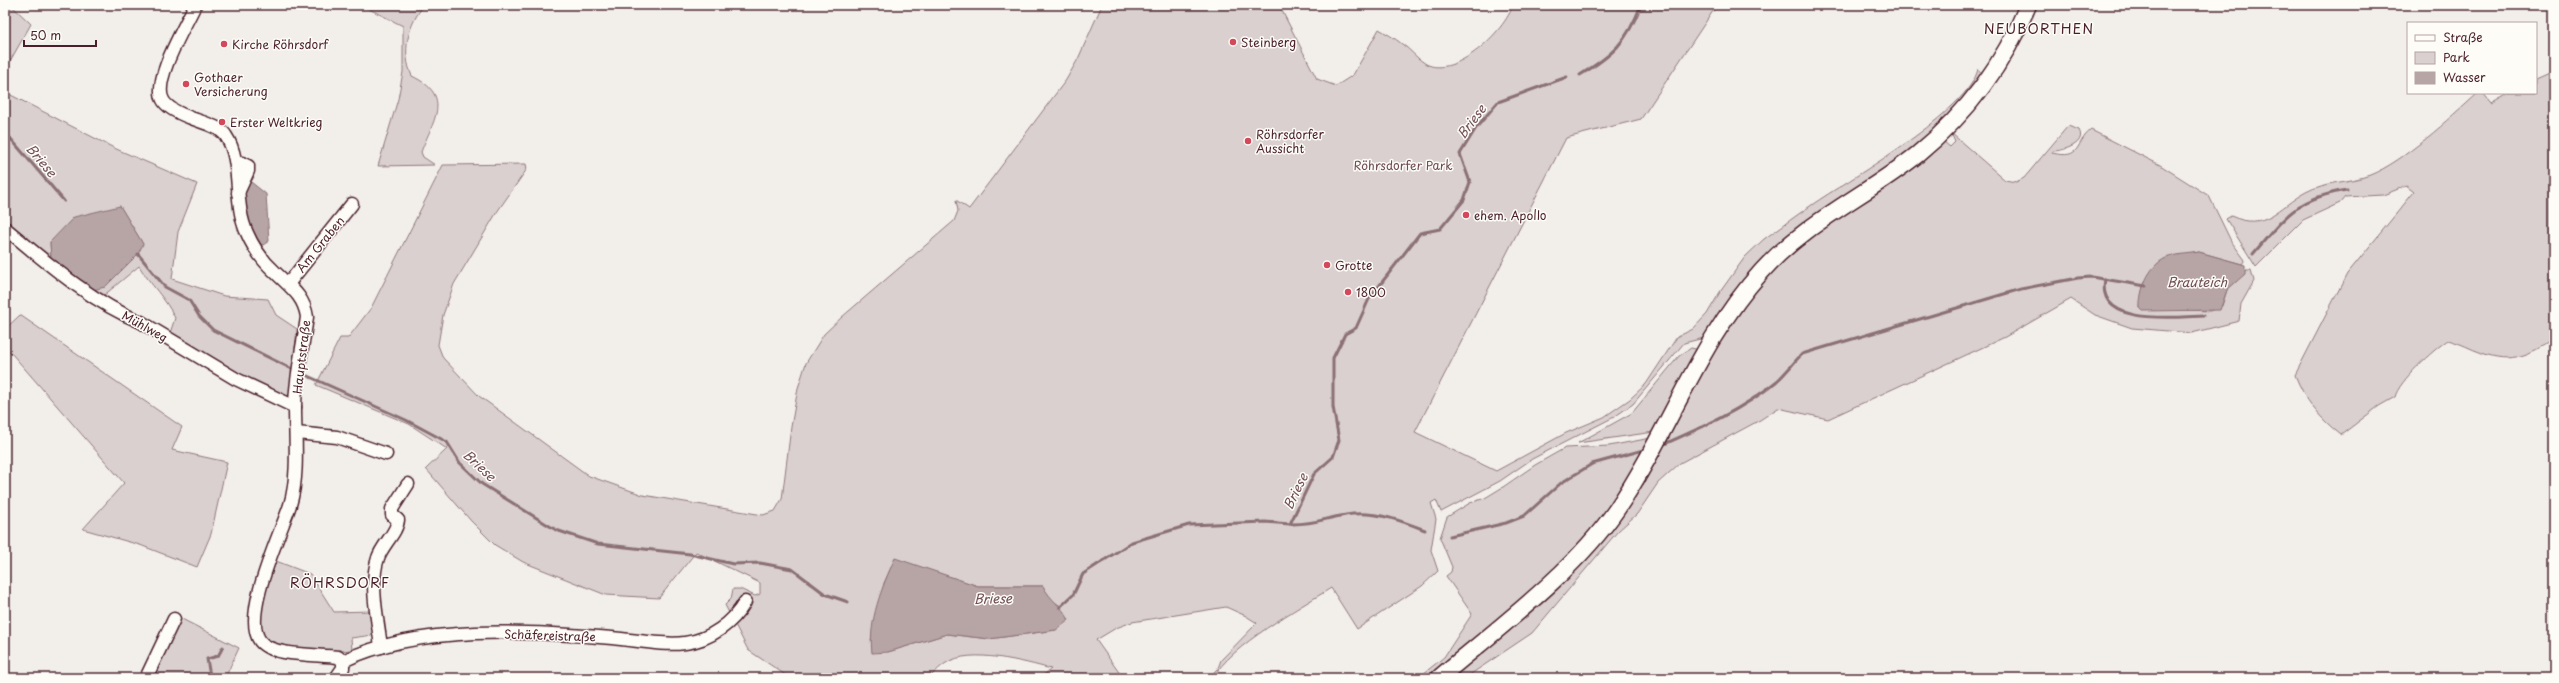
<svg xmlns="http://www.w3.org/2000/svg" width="2559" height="683" viewBox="0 0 2559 683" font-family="'Playpen Sans',sans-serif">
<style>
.green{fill:#d9d0cf;stroke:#92787d;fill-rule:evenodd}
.water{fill:#b7a5a6;stroke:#8b6f75}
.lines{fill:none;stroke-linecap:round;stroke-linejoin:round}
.stream{stroke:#8b6f75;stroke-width:3}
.minor-casing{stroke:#4a1f2b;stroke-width:15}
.major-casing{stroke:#4a1f2b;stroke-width:19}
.minor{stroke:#fdfcf7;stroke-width:12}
.major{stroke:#fdfcf7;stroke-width:16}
.poi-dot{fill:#d1495b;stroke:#fdfcf7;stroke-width:1.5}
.labels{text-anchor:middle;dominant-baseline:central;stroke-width:3;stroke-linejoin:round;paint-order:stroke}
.poi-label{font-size:12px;fill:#4a1f2b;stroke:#fdfcf7;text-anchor:start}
.park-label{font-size:12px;fill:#6e4b54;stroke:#fdfcf7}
.street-label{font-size:12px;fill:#4a1f2b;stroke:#fdfcf7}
.water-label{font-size:13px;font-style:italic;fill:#704e56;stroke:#fdfcf7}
.quarter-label{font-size:14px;letter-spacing:1px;fill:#4a1f2b;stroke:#fdfcf7}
</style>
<rect width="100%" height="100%" fill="#f2efeb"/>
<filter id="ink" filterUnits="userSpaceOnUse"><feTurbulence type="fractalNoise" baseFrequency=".025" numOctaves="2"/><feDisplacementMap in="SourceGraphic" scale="8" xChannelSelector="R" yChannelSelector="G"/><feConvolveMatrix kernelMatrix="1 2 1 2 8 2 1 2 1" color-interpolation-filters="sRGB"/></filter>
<g filter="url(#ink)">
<!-- green -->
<g class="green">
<path d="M 5,5 L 11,5 L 31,24 L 5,70 Z"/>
<path d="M 361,5 L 424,5 C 408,25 401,52 412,76 C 454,96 433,120 421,152 L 423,157 L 435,165 L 378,166 L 398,99 L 403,72 L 403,26 Z"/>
<path d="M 1102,5 L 1279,5 L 1317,79 L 1336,86 L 1353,75 L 1379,29 C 1387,34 1395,38 1402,44 C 1410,49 1417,59 1426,64 C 1455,79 1505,31 1513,5 L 1717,5 L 1641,119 L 1566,138 L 1415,432 L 1496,471 L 1566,433 L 1604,417 L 1630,399 L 1646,384 L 1677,337 L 1693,329 L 1707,314 L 1720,292 L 1745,257 L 1764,239 C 1781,227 1798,214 1816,202 C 1853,177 1969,111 1978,69 L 1984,76 L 1931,137 L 1805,223 L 1708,337 L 1684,343 L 1633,404 L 1614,417 L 1532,459 L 1500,481 L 1441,512 L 1436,500 L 1431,503 L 1436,519 L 1431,550 L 1438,571 L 1422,586 L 1357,629 L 1331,588 C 1299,608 1230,646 1213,678 L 1208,678 L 1218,668 L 1221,660 L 1257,623 L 1246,616 L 1226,607 L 1132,622 L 1116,628 L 1096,640 L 1123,678 L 1040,678 L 1051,669 C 1025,662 971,647 946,663 C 941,666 936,671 932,675 L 932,678 L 790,678 L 748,650 L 725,605 L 731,599 L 733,589 L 740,589 L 755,596 L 760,594 L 760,583 L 696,552 L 659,598 L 606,595 L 523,562 L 495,545 L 471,521 L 426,469 L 447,449 L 409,424 L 316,385 L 340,338 L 348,338 L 371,308 L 443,165 L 526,164 L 527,169 L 497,212 L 454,284 L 443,315 L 438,345 L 443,358 L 479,396 L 589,476 L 643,495 L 763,515 L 775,511 L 782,499 L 791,427 L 798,388 L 806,363 L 824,334 L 842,317 L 954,221 L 958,211 L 956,200 L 969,209 L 1066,80 L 1078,59 ZM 895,559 L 978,586 L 1043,586 L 1049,598 L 1062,607 L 1056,630 L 989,639 L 947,634 L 888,652 L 871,640 L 884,583 Z"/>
<path d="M 2554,72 L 2554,339 C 2529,355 2512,364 2482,353 C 2470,349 2461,343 2448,340 C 2433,350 2399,381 2395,397 L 2379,406 L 2341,435 C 2319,418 2305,400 2295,375 L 2347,274 L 2414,192 L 2406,186 L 2383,195 L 2345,197 L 2340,203 L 2303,220 L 2256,267 L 2226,219 L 2231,216 C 2266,232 2278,207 2306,192 C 2326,181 2349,183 2370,175 C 2403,162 2451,118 2478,93 L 2483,93 L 2491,103 L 2508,93 L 2536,93 L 2536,80 Z"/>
<path d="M 5,92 L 114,148 L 197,184 L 178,232 L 172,279 L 224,296 L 268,299 L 276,315 L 297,329 L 290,396 L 285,398 L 277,396 L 169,336 L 175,318 C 166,299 150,284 139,266 L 102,297 L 93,290 L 143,244 L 120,206 L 50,242 L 51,258 L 5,219 Z"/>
<path d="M 2068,126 L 2079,130 C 2087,144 2063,151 2053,151 L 2052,153 C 2083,160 2074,143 2091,130 L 2160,165 L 2209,196 L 2231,241 L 2245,260 L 2242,264 L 2199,252 L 2166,258 L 2143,286 L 2140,308 L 2210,311 L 2222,306 L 2227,290 L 2246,270 L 2251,270 L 2254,281 L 2241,304 L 2239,321 L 2192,333 L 2132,328 L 2095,315 L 2071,299 L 2005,337 L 1828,419 L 1778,408 L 1760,420 L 1680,463 L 1658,483 L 1637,514 L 1618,531 L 1532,633 L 1465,678 L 1448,678 L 1640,483 L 1643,485 L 1697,384 L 1695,383 L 1740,308 L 1785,255 L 1943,141 L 1950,147 L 1955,142 L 1951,133 L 2005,180 L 2016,182 L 2024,178 Z"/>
<path d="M 20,315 L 182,427 L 172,450 L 227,462 L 211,534 L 197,567 L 140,545 L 83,529 L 124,483 L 5,346 L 5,329 Z"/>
<path d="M 1691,348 L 1700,350 L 1654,432 L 1578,443 L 1632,413 L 1679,356 Z"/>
<path d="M 1651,438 L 1612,506 L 1559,566 L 1431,678 L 1418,678 L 1444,657 L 1472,614 L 1446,576 L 1451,572 L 1452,567 L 1440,538 L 1447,517 L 1470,503 L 1485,498 L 1503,487 L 1535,465 L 1565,448 L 1609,446 Z"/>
<path d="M 276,561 L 310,574 L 334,612 L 371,611 L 373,635 L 351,638 L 352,650 C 332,652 282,654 267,640 C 251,627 268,576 276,561 Z"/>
<path d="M 172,614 L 239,648 L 225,678 L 140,678 Z"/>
</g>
<!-- water -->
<g class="water">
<path d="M 251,175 L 254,177 L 251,182 L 266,194 L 269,241 L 263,245 L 258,243 C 245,217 239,203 251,175 Z"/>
<path d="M 120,206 L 143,244 L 138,254 L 105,287 L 93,290 L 51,258 L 50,242 L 74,217 Z"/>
<path d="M 2199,252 L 2245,265 L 2245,274 L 2227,290 L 2220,310 L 2143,311 L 2140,308 C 2139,291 2148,266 2166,258 C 2175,254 2189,254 2199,252 Z"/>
<path d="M 895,558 L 978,586 L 1043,586 C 1050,600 1062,606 1069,620 L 1056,630 L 989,639 L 947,634 L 888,652 L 872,653 C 868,621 882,587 895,558 Z"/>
</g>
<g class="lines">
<!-- stream -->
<g class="stream">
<path d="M 1580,75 C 1613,55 1627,42 1641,5"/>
<path d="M 5,132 L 64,201"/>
<path d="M 138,254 L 165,287 L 189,300 L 199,316 L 213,330 L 296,371"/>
<path d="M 2253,254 C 2285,217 2296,198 2347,190"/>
<path d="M 2105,279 C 2095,327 2175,317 2203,316"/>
<path d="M 301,373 L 406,420 L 447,442 L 460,463 L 482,484 L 556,530 L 598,544 L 690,554 L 733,564 L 760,563 L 792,569 L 825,594 L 848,602"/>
<path d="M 1662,445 C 1701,428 1744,409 1777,381 C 1786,373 1794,362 1802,354 L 2021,289 L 2078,278 L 2091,277 L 2146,286"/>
<path d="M 1290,524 C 1316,525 1330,516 1353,514 C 1378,512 1402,521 1425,530"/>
<path d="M 1450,536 L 1506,523 L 1524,516 L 1561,483 L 1592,464 L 1647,449"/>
<path d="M 1060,607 L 1073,595 L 1083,574 L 1132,542 L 1189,525 L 1265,522 L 1290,524 L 1314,474 L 1333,457 L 1339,440 L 1333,407 L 1333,358 L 1345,334 L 1356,328 L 1369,299 L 1420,233 L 1440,229 L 1464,200 L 1470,182 L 1460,154 L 1476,128 L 1498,102 L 1567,77"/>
<path d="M 207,678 L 210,676 L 207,659 L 218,656 L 223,647"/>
</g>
<defs>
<g id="minor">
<path d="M 195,5 C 186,25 152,80 163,100 C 167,108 183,115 191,118 C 201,122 220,126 226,136 C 243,161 233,204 247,233 C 253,247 264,262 275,272 C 290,287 304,296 307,317 C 303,347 295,378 295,408 C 295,437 299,476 290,505 C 281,533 241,615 260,641 C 272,657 319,654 338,657 L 343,661 L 343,668 L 336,678"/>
<path d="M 238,193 L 248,171 L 248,166 L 242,163"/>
<path d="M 5,228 C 46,262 91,302 141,322 L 236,379 L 295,407"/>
<path d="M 288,284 L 352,204"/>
<path d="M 296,433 L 337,437 L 386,454"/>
<path d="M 381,647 C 378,620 369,585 378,558 C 382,545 397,533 398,520 L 392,515 L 392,509 L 408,484"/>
<path d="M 343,661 C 420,624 529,631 612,638 C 636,640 662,646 685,643 C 710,640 733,623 745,602"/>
<path d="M 146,678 L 174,619"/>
</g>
<path id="major" d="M 1439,678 C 1498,628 1574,572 1617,509 C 1669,432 1699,340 1762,271 C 1807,221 1867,195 1918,154 C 1968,113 2004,64 2028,5"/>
</defs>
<!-- minor casing -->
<use href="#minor" class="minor-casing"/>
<!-- major casing -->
<use href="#major" class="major-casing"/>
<!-- minor -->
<use href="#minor" class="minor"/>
<!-- major -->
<use href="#major" class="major"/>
</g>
</g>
<!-- markers -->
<g class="poi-dot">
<circle cx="1233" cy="42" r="4"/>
<circle cx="224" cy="44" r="4"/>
<circle cx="186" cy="84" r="4"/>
<circle cx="222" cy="122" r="4"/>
<circle cx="1248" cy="141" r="4"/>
<circle cx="1466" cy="215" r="4"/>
<circle cx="1327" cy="265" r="4"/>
<circle cx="1348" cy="292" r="4"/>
</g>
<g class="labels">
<!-- poi labels -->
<g class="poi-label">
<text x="1241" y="42">Steinberg</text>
<text x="232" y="44">Kirche Röhrsdorf</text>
<text x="194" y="77">Gothaer<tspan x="194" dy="14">Versicherung</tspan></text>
<text x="230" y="122">Erster Weltkrieg</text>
<text x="1256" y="134">Röhrsdorfer<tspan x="1256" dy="14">Aussicht</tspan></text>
<text x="1474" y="215">ehem. Apollo</text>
<text x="1335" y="265">Grotte</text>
<text x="1356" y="292">1800</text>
</g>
<!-- park labels -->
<g class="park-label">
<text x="1403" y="165">Röhrsdorfer Park</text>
</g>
<!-- street labels -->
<g class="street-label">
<text transform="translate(320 244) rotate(-51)">Am Graben</text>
<text transform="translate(145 326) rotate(29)">Mühlweg</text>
<text transform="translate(301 357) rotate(-83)">Hauptstraße</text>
<text transform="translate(550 635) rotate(2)">Schäfereistraße</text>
</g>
<!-- water labels -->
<g class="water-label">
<text transform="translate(1471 121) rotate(-53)">Briese</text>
<text transform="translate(42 160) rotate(50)">Briese</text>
<text x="2197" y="281">Brauteich</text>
<text transform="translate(480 465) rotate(43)">Briese</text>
<text transform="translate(1295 491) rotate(-64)">Briese</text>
<text transform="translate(993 598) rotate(-1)">Briese</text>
</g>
<!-- quarter labels -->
<g class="quarter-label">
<text x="2039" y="28">NEUBORTHEN</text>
<text x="340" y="582">RÖHRSDORF</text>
</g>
</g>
<!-- margin -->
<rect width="2559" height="683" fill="none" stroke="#fdfcf7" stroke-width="20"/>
<rect x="10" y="10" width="2539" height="663" fill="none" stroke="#4a1f2b" stroke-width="1.5" filter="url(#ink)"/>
<!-- legend -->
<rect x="2407" y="22" width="130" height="72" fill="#fdfcf7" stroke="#b5a4a5"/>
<rect x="2415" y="35" width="20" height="6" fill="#fdfcf7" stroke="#b5a4a5"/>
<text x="2443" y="42" font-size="12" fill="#4a1f2b">Straße</text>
<rect x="2415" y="52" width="20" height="12" fill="#d9d0cf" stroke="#b5a4a5"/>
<text x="2443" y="62" font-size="12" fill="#4a1f2b">Park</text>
<rect x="2415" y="72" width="20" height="12" fill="#b7a5a6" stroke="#b5a4a5"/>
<text x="2443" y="82" font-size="12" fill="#4a1f2b">Wasser</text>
<!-- scale -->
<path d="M24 40v6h72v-6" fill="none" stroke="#4a1f2b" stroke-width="2"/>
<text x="30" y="40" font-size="12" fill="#4a1f2b" stroke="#fdfcf7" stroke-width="3" paint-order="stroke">50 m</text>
</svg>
